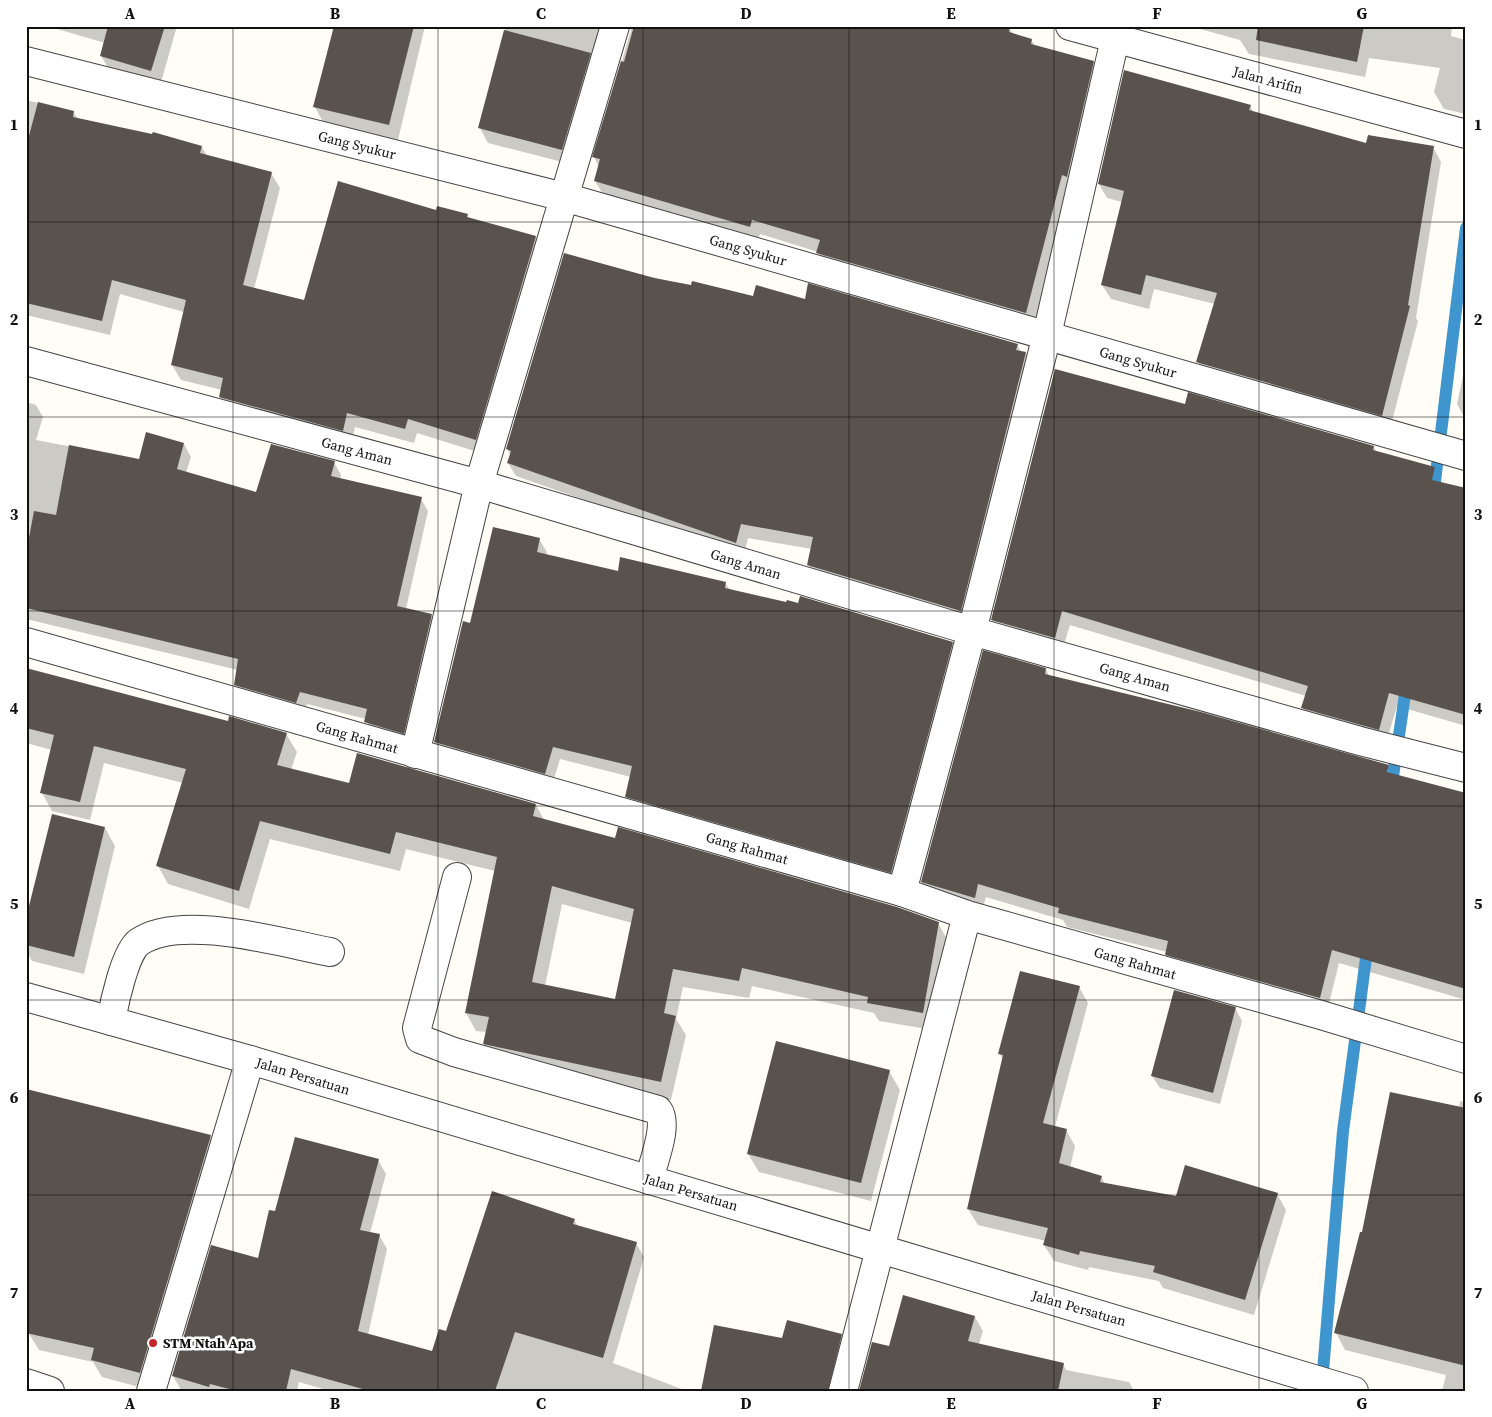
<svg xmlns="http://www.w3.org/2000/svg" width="1492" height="1417" viewBox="0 0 1492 1417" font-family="'Source Serif 4',serif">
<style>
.shadow{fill:#0003;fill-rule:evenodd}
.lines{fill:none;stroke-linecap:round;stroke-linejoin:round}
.stream{stroke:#3f96cf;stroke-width:12}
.building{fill:#5a524d;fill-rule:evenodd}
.minor-casing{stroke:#444;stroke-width:30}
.minor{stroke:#fff;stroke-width:28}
.grid{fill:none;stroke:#111;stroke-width:1;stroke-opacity:0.55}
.poi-dot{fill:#c4262e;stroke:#fff;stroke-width:2}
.labels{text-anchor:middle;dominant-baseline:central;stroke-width:5;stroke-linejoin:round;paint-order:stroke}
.street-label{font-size:14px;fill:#111;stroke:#fff}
.poi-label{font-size:14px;font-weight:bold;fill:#111;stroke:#fff;text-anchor:start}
.neatline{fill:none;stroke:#111;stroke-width:2}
.grid-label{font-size:16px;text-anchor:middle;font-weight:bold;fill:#111}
</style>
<rect width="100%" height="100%" fill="#fffdf5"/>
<!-- shadow -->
<g class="shadow">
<path d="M 47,26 L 177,26 L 160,86 L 110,71 L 101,56 L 105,43 Z"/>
<path d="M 335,26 L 425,26 L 398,140 L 323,122 L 315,107 Z"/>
<path d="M 506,26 L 619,26 L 570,164 L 488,143 L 480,128 Z"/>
<path d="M 630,26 L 1009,28 L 1013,34 L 1031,40 L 1035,46 L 1093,62 L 1102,77 L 1034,328 L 826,268 L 818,252 L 760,234 L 758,241 L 604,196 L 595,181 L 599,167 L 594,157 L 631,30 Z"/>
<path d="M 1189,26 L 1452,26 L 1451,36 L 1466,40 L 1466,114 L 1444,109 L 1434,92 L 1440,68 L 1369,58 L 1365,77 L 1249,54 L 1240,40 Z"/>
<path d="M 26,100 L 73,112 L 78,119 L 202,147 L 207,156 L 271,173 L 280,188 L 254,289 L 305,302 L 437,211 L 467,216 L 469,219 L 536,237 L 544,252 L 484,454 L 417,433 L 414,443 L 355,427 L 351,445 L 229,412 L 220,397 L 222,390 L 181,380 L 172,365 L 184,312 L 120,294 L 110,335 L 26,315 Z"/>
<path d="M 1250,106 L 1254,113 L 1367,144 L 1433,147 L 1441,162 L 1416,318 L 1418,321 L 1390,429 L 1206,376 L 1198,362 L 1215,304 L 1154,289 L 1149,309 L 1111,299 L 1102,285 L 1122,202 L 1107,198 L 1099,184 Z"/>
<path d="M 565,255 L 692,287 L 754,297 L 805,300 L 1017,345 L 1021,352 L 1026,353 L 1034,367 L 968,625 L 816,579 L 808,565 L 812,549 L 748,538 L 744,556 L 516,476 L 508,463 L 511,456 L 507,449 Z"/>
<path d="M 1466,362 L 1466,420 L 1457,404 Z"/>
<path d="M 26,402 L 36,405 L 43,417 L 36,440 L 140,460 L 184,444 L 191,457 L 186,473 L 257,494 L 334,462 L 341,475 L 340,480 L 421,499 L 428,511 L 406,609 L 431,615 L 439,628 L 411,746 L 373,735 L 366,719 L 307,704 L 303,715 L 243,698 L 235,685 L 238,670 L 26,619 Z"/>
<path d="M 1186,406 L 1374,447 L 1377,453 L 1434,468 L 1442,483 L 1466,489 L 1466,726 L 1397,706 L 1386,743 L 1311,722 L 1303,708 L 1306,696 L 1070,625 L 1062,651 L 1000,634 L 992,620 Z"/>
<path d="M 539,539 L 547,552 L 546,556 L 619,572 L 725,583 L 730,590 L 952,643 L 960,656 L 898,885 L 634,810 L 626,796 L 631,777 L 560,759 L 552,786 L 443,755 L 435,742 L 471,625 Z"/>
<path d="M 1046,669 L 1049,676 L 1388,766 L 1394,775 L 1466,795 L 1466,1000 L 1339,963 L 1327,1012 L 1174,968 L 1166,954 L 1167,952 L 1067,927 L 1063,920 L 986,897 L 982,911 L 930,896 L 922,882 Z"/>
<path d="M 26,670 L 229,722 L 286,734 L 297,752 L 291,770 L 350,784 L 536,805 L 544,820 L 938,923 L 948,941 L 933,1030 L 879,1021 L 874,1013 L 752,986 L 749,998 L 683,987 L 676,1019 L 686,1035 L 671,1100 L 494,1062 L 484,1044 L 486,1032 L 476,1031 L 466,1013 L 495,871 L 406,849 L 400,871 L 270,839 L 249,909 L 168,884 L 158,866 L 183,783 L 104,763 L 90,820 L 52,811 L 42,793 L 52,750 L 26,743 ZM 562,904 L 632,923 L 616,1001 L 545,986 Z"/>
<path d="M 105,828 L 115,846 L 84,974 L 32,961 L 26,951 L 26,924 Z"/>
<path d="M 1079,987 L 1088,1003 L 1055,1127 L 1066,1130 L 1075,1146 L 1070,1168 L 1101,1177 L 1105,1184 L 1177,1198 L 1277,1194 L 1286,1210 L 1254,1315 L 1163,1288 L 1159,1281 L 1089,1267 L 1088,1270 L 1054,1261 L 1044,1245 L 1046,1241 L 978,1225 L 968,1209 L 1003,1060 L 1000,1054 Z"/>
<path d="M 1235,1008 L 1242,1021 L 1220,1104 L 1160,1088 L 1152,1076 Z"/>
<path d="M 889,1071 L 900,1090 L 871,1201 L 759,1172 L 748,1154 Z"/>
<path d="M 26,1089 L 210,1136 L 220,1153 L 150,1390 L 102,1377 L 93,1362 L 39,1350 L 26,1329 Z"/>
<path d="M 1460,1101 L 1466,1102 L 1466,1391 L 1442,1391 L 1446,1375 L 1345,1350 L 1336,1333 L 1363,1234 L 1459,1107 Z"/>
<path d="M 378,1160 L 386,1174 L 370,1233 L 379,1235 L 387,1249 L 368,1335 L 433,1353 L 447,1332 L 574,1220 L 579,1227 L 636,1243 L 644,1257 L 613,1363 L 687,1391 L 330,1391 L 299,1382 L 297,1391 L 181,1390 L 173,1376 L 259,1260 L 275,1213 Z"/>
<path d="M 975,1317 L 983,1331 L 979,1344 L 1063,1364 L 1066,1370 L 1129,1382 L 1134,1391 L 877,1391 L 889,1348 Z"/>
<path d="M 841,1335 L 849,1349 L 837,1391 L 702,1391 L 783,1340 Z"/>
</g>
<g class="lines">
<!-- stream -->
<g class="stream">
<path d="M 1433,498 L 1466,228"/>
<path d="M 1391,790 L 1407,681"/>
<path d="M 1322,1383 L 1343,1131 L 1368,943"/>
</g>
</g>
<!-- building -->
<g class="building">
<path d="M 108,26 L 165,26 L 151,71 L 100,56 Z"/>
<path d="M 334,26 L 414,26 L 389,125 L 313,107 Z"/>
<path d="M 634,26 L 1010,26 L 1009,32 L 1032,39 L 1031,44 L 1094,61 L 1067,177 L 1062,175 L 1026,313 L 816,253 L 820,240 L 752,220 L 750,227 L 594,181 L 600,159 L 592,157 L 621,61 L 624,62 Z"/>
<path d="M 1258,26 L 1364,26 L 1357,62 L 1256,40 Z"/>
<path d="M 504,30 L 591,53 L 562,150 L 478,128 Z"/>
<path d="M 1124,70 L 1251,105 L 1249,110 L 1366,143 L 1368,135 L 1434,146 L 1408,305 L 1410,306 L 1382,416 L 1196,362 L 1217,293 L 1146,275 L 1141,295 L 1101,285 L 1124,191 L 1098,184 Z"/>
<path d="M 38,102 L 74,111 L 73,117 L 152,134 L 153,132 L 202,146 L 200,153 L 272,172 L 243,285 L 304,300 L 338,181 L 436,210 L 437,206 L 468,214 L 467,217 L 536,236 L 476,440 L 408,419 L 405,429 L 347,413 L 343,431 L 219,397 L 223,378 L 171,365 L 186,300 L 112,280 L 102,321 L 26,303 L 26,147 Z"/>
<path d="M 564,253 L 654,278 L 691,285 L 692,281 L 753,296 L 756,285 L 805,299 L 808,283 L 1018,344 L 1016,350 L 1026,352 L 961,611 L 807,565 L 813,537 L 741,524 L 736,543 L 507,463 L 511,451 L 506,449 Z"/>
<path d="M 1055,369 L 1185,404 L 1188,392 L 1374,446 L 1373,450 L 1435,467 L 1432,480 L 1466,488 L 1466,715 L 1389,693 L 1379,730 L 1301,708 L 1308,686 L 1062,611 L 1055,638 L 991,620 Z"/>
<path d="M 146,432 L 184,443 L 177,469 L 256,492 L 271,444 L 335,461 L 331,476 L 422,497 L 397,606 L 432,614 L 404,734 L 364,722 L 367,709 L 300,692 L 296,703 L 234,685 L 238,659 L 26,608 L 26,554 L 34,511 L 56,515 L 69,445 L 139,459 Z"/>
<path d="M 493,527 L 540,538 L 537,552 L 618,571 L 620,557 L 726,582 L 725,588 L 786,602 L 787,600 L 798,603 L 800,596 L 953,642 L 891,873 L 625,797 L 632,766 L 553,747 L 545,774 L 434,742 L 463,621 L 470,623 Z"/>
<path d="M 983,650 L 1046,668 L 1045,674 L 1201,712 L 1389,765 L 1387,772 L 1466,793 L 1466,989 L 1332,950 L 1320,998 L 1165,955 L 1168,941 L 1058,913 L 1059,908 L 978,884 L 975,898 L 921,882 Z"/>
<path d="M 26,668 L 228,721 L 229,716 L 287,733 L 277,765 L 349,783 L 357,753 L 536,804 L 533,816 L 615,838 L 618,827 L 897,907 L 939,922 L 923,1013 L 867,1003 L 868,997 L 742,968 L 739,981 L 673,969 L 664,1013 L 676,1016 L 661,1082 L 483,1044 L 489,1017 L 465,1013 L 497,857 L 396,832 L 390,854 L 260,821 L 239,891 L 156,866 L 186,769 L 94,746 L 80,802 L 40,793 L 54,735 L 26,728 ZM 552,886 L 634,909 L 615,999 L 532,982 Z"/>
<path d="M 52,814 L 105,827 L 74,957 L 26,945 L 26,918 Z"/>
<path d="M 1020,971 L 1080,986 L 1043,1123 L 1067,1129 L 1059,1163 L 1102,1176 L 1100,1182 L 1176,1196 L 1185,1165 L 1278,1193 L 1245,1300 L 1153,1272 L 1155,1266 L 1080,1251 L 1079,1255 L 1043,1245 L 1048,1228 L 967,1209 L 1003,1055 L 998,1054 Z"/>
<path d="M 1174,990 L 1236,1007 L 1213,1093 L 1151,1076 Z"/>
<path d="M 776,1041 L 890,1070 L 861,1183 L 747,1154 Z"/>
<path d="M 26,1089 L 211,1135 L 140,1373 L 91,1360 L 94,1348 L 26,1333 Z"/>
<path d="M 1390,1092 L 1466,1108 L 1466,1366 L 1334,1333 L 1360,1232 L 1362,1232 Z"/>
<path d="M 295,1137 L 379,1159 L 360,1230 L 380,1234 L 358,1331 L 432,1351 L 439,1329 L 446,1331 L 492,1191 L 575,1219 L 573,1224 L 637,1242 L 603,1358 L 515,1332 L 495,1391 L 370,1391 L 291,1369 L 286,1391 L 237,1391 L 210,1384 L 209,1387 L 172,1376 L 211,1245 L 258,1258 L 269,1210 L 275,1211 Z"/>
<path d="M 903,1295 L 975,1316 L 968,1341 L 1064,1363 L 1058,1391 L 859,1391 L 872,1342 L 889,1346 Z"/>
<path d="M 787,1320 L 842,1334 L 828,1391 L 701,1391 L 714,1325 L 782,1338 Z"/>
</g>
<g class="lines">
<defs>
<g id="minor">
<path d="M 1070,26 L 1466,134"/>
<path d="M 26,61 L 564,197 L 1466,456"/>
<path d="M 26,361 L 479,484 L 972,631 L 1360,741 L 1466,768"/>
<path d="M 26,642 L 902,892 L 967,915 L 1321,1015 L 1466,1059"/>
<path d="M 415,754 L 479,484 L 615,26"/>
<path d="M 457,877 L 417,1028 L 420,1039 L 454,1052 L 658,1110 C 669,1125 653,1162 649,1180"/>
<path d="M 902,892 L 972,631 L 1047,335 L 1118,26"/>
<path d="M 26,997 L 250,1060 L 1354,1391"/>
<path d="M 111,1021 C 114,1004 125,952 139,942 C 181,913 282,943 330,952"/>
<path d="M 26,1383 L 50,1391"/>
<path d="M 151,1391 L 250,1060"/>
<path d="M 843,1391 L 967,915"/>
</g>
</defs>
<!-- minor casing -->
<use href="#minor" class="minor-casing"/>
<!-- minor -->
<use href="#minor" class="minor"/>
</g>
<!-- grid -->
<path class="grid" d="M 233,26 L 233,1391M 438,26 L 438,1391M 643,26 L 643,1391M 849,26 L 849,1391M 1054,26 L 1054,1391M 1259,26 L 1259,1391M 26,222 L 1466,222M 26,417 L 1466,417M 26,611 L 1466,611M 26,806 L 1466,806M 26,1000 L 1466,1000M 26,1195 L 1466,1195"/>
<!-- markers -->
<circle class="poi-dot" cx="153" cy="1343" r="5"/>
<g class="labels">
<!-- street labels -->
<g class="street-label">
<text transform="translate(1268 80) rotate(15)">Jalan Arifin</text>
<text transform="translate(357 145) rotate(14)">Gang Syukur</text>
<text transform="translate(748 250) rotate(16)">Gang Syukur</text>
<text transform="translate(1138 362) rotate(16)">Gang Syukur</text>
<text transform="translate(357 451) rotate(15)">Gang Aman</text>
<text transform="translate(746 564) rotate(17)">Gang Aman</text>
<text transform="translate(1135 677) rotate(16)">Gang Aman</text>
<text transform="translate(357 737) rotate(16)">Gang Rahmat</text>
<text transform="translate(747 848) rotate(16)">Gang Rahmat</text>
<text transform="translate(1135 963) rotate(16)">Gang Rahmat</text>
<text transform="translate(303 1076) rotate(17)">Jalan Persatuan</text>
<text transform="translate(691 1192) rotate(17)">Jalan Persatuan</text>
<text transform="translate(1079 1308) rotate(16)">Jalan Persatuan</text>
</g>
<!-- poi labels -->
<g class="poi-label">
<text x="163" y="1343">STM Ntah Apa</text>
</g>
</g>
<!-- border -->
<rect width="1492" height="1417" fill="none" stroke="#ffffff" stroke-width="55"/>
<rect x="28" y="28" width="1436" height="1362" class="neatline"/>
<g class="grid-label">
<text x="130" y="19">A</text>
<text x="335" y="19">B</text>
<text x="541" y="19">C</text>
<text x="746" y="19">D</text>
<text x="951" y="19">E</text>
<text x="1157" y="19">F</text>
<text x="1362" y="19">G</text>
<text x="14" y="130">1</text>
<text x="1478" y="130">1</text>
<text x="14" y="325">2</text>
<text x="1478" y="325">2</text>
<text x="14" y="520">3</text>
<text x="1478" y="520">3</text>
<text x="14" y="714">4</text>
<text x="1478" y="714">4</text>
<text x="14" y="909">5</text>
<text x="1478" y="909">5</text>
<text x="14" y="1103">6</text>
<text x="1478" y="1103">6</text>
<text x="14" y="1298">7</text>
<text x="1478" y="1298">7</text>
<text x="130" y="1409">A</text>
<text x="335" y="1409">B</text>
<text x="541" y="1409">C</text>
<text x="746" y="1409">D</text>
<text x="951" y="1409">E</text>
<text x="1157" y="1409">F</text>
<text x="1362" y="1409">G</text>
</g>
</svg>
